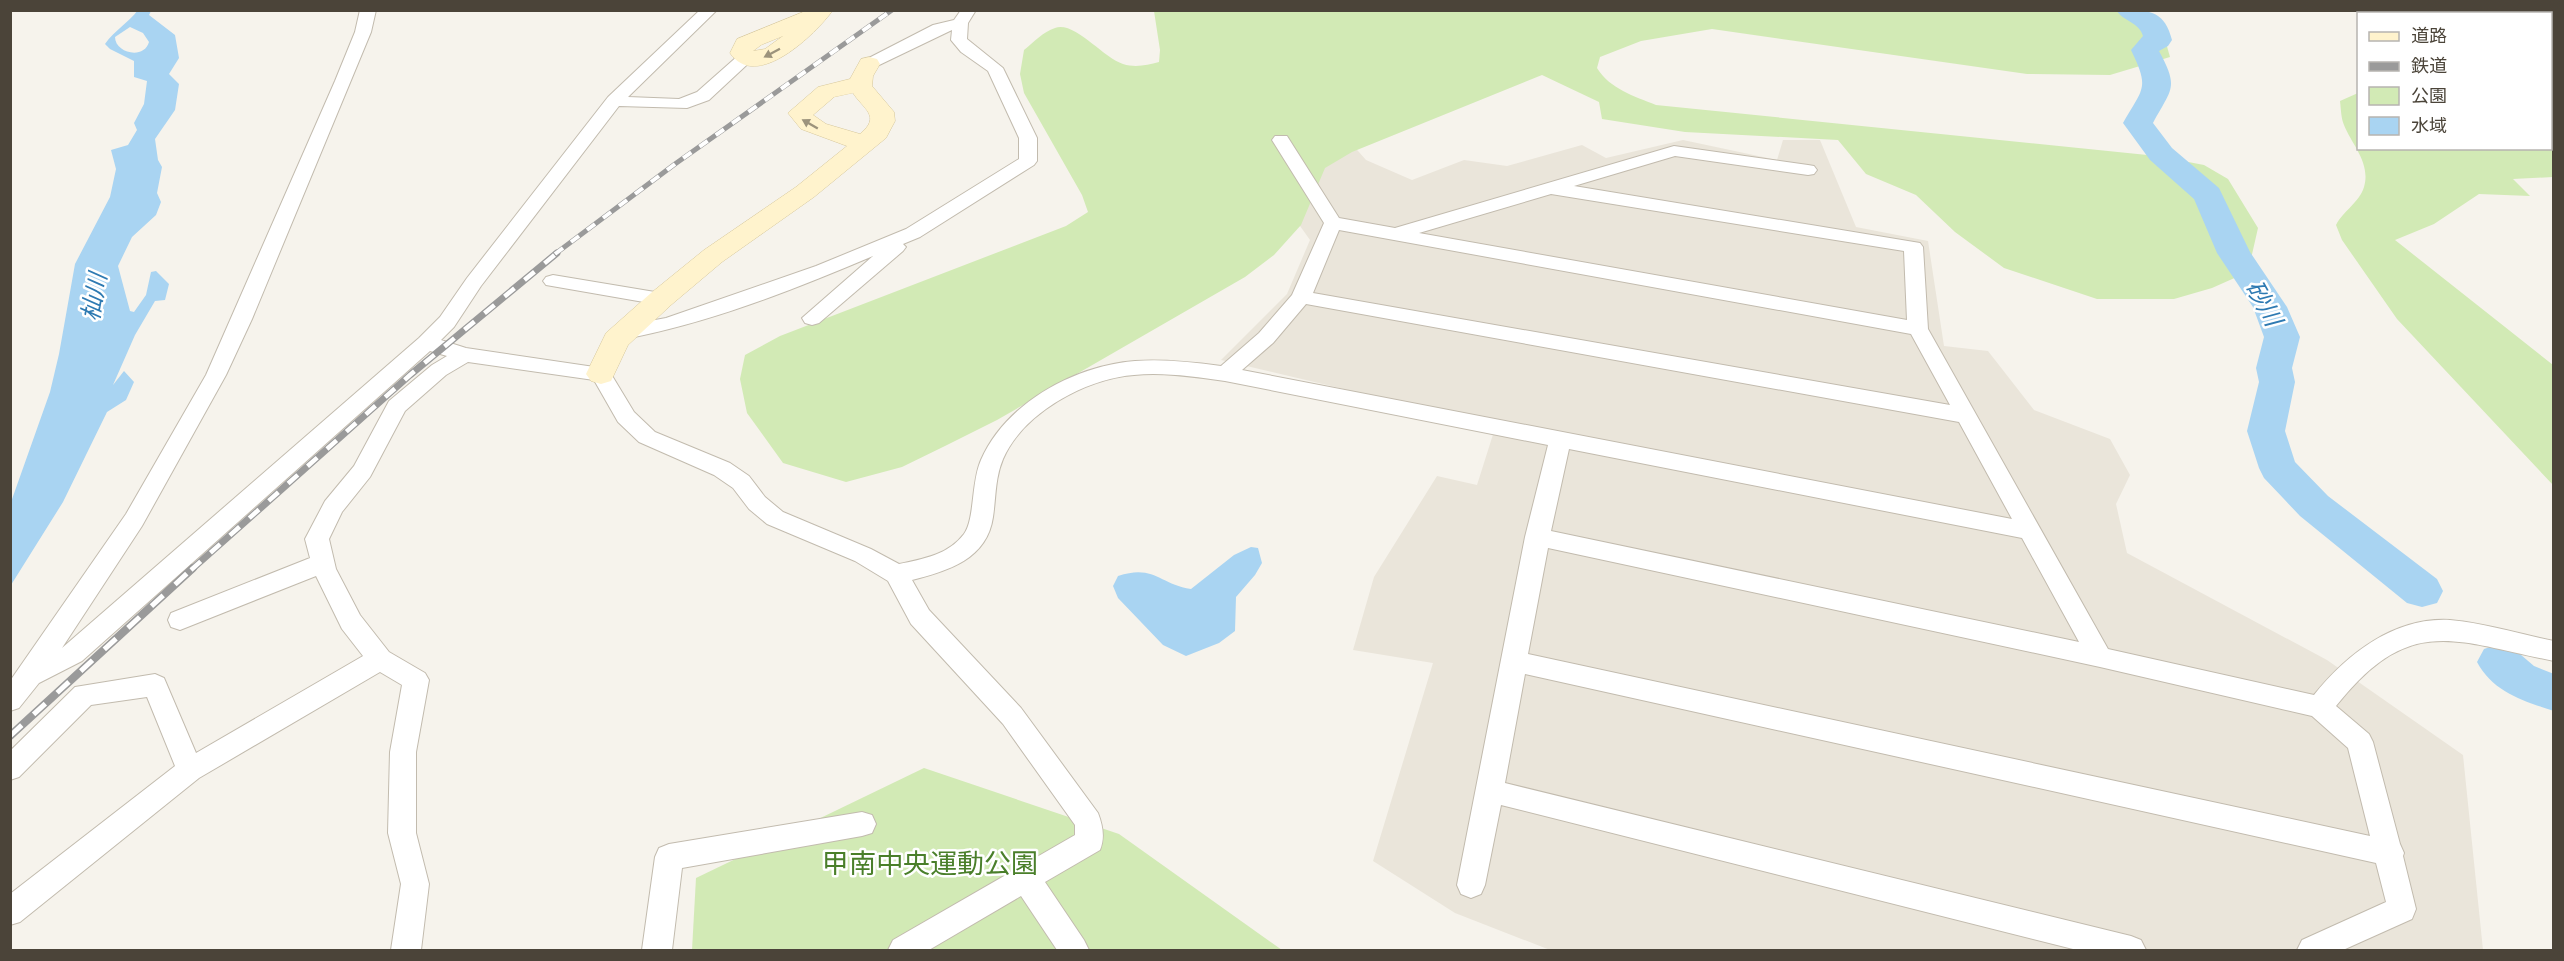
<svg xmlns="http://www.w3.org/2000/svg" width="2564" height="961" viewBox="0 0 2564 961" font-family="Figtree,'Noto Sans JP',sans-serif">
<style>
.residential{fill:#eae5da}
.green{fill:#d2eab5}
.water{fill:#a9d4f2;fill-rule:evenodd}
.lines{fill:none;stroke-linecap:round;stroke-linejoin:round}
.river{fill:#a9d4f2;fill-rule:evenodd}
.street-casing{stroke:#c2bbae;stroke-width:2}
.secondary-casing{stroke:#d6c79b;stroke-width:1}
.street{fill:#fff;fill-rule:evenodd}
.secondary{fill:#fff3cd;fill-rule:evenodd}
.rail-far2-casing{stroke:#9a9a9a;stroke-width:5}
.rail-far1-casing{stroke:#9a9a9a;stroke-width:7}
.rail-casing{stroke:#9a9a9a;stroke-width:8}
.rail-far2{stroke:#fff;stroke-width:4;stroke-dasharray:10;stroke-linecap:butt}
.rail-far1{stroke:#fff;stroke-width:4.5;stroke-dasharray:13;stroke-linecap:butt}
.rail{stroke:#fff;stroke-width:5;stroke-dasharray:16;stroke-linecap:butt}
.oneway{fill:#9c937c}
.labels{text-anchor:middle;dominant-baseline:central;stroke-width:5;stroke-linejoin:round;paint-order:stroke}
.water-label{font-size:24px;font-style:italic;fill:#2e7ab2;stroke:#fff}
.near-park-label{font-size:27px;fill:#4a7f2a;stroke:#fff}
</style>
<rect width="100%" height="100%" fill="#f6f3ec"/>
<!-- residential -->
<path class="residential" d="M 1313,100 L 1366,160 L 1412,180 L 1464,160 L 1507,166 L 1582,145 L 1606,158 L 1683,140 L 1777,160 L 1783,140 L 1820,140 L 1856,227 L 1928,241 L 1944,346 L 1988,351 L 2034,410 L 2110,439 L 2130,475 L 2116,504 L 2127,553 L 2327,660 L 2463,755 L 2483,950 L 1550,950 L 1455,913 L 1373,861 L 1433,663 L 1353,650 L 1374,577 L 1437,476 L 1477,485 L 1496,425 L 1221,360 L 1287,294 L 1310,240 L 1273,188 Z"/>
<!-- green -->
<g class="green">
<path d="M 1154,11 L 2122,11 L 2139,20 L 2166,43 L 2170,57 L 2110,75 L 2027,74 L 1712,29 L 1641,41 L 1600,57 L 1597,68 C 1610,89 1634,96 1656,105 L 2157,156 L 2204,165 L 2228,179 L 2258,228 L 2248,272 L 2212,288 L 2174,299 L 2097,299 L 2004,268 L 1955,232 L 1916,195 L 1866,174 L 1838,140 L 1685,132 L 1602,119 L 1599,102 L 1542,75 L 1352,152 L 1325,168 L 1301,225 L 1274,255 L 1245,277 L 997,420 L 945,446 L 902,467 L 846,482 L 783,463 L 747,413 L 740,379 L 745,355 L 780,336 L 1066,226 L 1088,212 L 1082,195 L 1024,93 L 1020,74 L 1024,50 C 1034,42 1043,32 1055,28 C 1075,21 1103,58 1123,64 C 1136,68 1147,65 1159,62 L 1160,50 Z"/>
<path d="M 2358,93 L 2358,148 L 2550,148 L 2551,104 L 2553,104 L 2553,177 L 2513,179 L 2530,196 L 2479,194 L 2434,224 L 2395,240 L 2553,365 L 2553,485 L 2397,319 L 2342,240 L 2336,225 C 2343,211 2359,203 2364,187 C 2371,163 2352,145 2344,125 C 2341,118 2341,109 2340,101 Z"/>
<path d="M 924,768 L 1119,834 L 1282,950 L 692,950 L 696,878 Z"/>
</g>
<!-- water -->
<g class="water">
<path d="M 138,10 L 151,11 L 149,15 L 175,35 L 179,58 L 169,74 L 179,84 L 175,110 L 155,139 L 158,160 L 162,167 L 157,193 L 161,202 L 156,215 L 132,237 L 118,266 L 130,311 L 134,312 L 146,295 L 151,272 L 156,271 L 169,284 L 165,300 L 155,301 L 135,335 L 113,385 L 124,371 L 134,382 L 126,400 L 107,412 L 63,502 L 11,585 L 11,502 L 50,392 L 59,354 L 75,264 L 110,197 L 116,169 L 111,150 L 128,145 L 137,130 L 134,123 L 144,104 L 147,81 L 134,77 L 134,61 L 110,49 L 105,44 C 114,31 128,23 138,10 ZM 130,27 L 143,33 L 149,42 C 144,60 115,53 115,37 Z"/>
<path d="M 1251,547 L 1258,548 L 1262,563 L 1255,575 L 1236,597 L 1235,631 L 1219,643 L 1186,656 L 1163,645 L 1118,598 L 1113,586 L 1118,576 C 1154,564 1159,584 1191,589 L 1234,555 Z"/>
</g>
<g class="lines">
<!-- river -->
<g class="river">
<path d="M 2116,10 C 2144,10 2164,7 2172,40 L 2168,46 L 2159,51 C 2179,88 2172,88 2153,123 L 2172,148 L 2219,188 L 2250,252 L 2287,307 L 2300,337 L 2292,368 L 2295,382 L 2285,431 L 2295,462 L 2328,496 L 2437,579 L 2443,591 L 2437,603 L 2422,607 L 2407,603 L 2300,516 L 2264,478 L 2259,468 L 2247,431 L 2259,382 L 2256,368 L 2264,337 L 2253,307 L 2217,253 L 2194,199 L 2150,160 L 2123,123 C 2143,88 2150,89 2131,50 L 2143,36 C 2139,22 2124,22 2116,10 Z"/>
<path d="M 2499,644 L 2514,649 L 2534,666 L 2554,674 L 2554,711 C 2523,701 2493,692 2477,662 L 2484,649 Z"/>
</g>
<defs>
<g id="street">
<path d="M 360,10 L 376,10 L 371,32 L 252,319 L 226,375 L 142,526 L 62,648 L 419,338 L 440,317 L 467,278 L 608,97 L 700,10 L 717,10 L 628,97 L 679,99 L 697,92 L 740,54 L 752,54 L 754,57 L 752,60 L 709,100 L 687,108 L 619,106 L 481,286 L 454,327 L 441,340 L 466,348 L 608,369 L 634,412 L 655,432 L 730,463 L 749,476 L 765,497 L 783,512 L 871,549 L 899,564 C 923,559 948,555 964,534 C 975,519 971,482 981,460 C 1006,403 1074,366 1135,361 C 1164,359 1192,362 1221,366 L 1259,333 L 1292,295 L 1324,223 L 1272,140 L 1275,136 L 1287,136 L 1339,218 L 1395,228 L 1674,146 L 1808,165 L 1814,166 L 1817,170 L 1814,174 L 1808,175 L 1675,156 L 1574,186 L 1920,243 L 1923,247 L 1928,329 L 2108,649 L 2314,695 C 2347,654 2394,617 2450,620 C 2485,623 2519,634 2554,641 L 2554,661 C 2454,641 2410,613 2336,706 L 2369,734 L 2373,742 L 2400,844 L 2404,853 L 2403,856 L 2416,909 L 2412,919 L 2343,950 L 2297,950 L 2302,940 L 2386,902 L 2376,863 L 1525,674 L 1505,783 L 2131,936 L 2141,940 L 2146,950 L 2077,950 L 1501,805 L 1485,885 L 1481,894 L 1471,898 L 1461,894 L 1457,885 L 1525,537 L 1548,445 L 1225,381 C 1195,377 1164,372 1134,375 C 1085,379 1023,413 1003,459 C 995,478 996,497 993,517 C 987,559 948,571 912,580 L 929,610 L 1021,708 L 1098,813 C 1103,826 1105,838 1100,850 L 1045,882 L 1084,940 L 1089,950 L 1057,950 L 1021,896 L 929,950 L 888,950 L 893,940 L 1075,835 L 1075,825 L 1003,724 L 911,624 L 888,581 L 855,561 L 767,524 L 749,509 L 733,488 L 714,475 L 639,442 L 618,422 L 594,380 L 468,362 L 446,375 L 405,411 L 370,477 L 342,512 L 329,539 L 336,569 L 360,615 L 389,652 L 425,673 L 429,680 L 416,752 L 416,833 L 429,884 L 421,950 L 391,950 L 401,884 L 388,833 L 390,752 L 402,685 L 380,672 L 199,778 L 20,922 L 10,925 L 10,894 L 175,766 L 147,697 L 91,705 L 19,777 L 10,780 L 10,751 L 75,687 L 155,674 L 164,678 L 196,753 L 363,656 L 342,629 L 316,576 L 180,630 L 171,627 L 168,620 L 171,613 L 310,558 L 305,539 L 325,501 L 354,466 L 389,401 L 432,365 L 447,356 L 430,351 L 82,661 L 39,683 L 19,708 L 10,711 L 10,681 L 126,514 L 206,375 L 335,81 L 355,32 ZM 1551,194 L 1904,251 L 1907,320 L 1419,233 ZM 1339,230 L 1911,334 L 1950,405 L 1313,293 ZM 1306,304 L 1959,422 L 2012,519 L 1242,370 L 1273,343 ZM 1569,449 L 2022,538 L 2079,642 L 1551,531 ZM 1548,548 L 2100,667 L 2312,716 L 2348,748 L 2370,836 L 1528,654 Z"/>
<path d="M 961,10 L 976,10 L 968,23 L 967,39 L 1003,68 L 1037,138 L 1037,161 L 1034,165 L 920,237 L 903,244 L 906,247 L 903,251 L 819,323 L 812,325 L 805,323 L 802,318 L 873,256 C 793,290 709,323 624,339 L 617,337 L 614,332 L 617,327 L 666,318 L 816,266 L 906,229 L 1019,159 L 1019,138 L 988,71 L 961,52 L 951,40 L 952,30 L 875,67 L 869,69 L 861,64 L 863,61 L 933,25 L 954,20 Z"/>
<path d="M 553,275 L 661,293 L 668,294 L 671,299 L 668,304 L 661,305 L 546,285 L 543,281 L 546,277 Z"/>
<path d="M 862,812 L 872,815 L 876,824 L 872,833 L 862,836 L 682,868 L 672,950 L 642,950 L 655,857 L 659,848 L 669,844 Z"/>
</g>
<g id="secondary">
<path d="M 808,10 L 833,10 C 816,34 756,92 730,53 L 737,39 ZM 783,36 L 765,49 L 753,51 L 761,45 Z"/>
<path d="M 869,57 L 877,59 L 880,64 L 873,76 L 872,86 L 894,112 L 895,121 L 886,138 L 814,197 L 722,262 L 671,305 L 628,345 L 611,381 L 601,384 L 591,381 L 586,374 L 606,333 L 651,293 L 704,250 L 796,187 L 847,146 L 801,129 L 788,113 L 818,87 L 850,79 L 861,59 ZM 853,93 C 863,109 882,116 860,134 L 826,124 L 813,115 L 834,97 Z"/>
</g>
</defs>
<!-- street casing -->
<use href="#street" class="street-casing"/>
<!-- secondary casing -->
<use href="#secondary" class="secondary-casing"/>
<!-- street -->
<use href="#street" class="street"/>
<!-- secondary -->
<use href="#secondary" class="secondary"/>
<defs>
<path id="rail-far2" d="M 555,254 L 675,164 L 892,10"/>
<path id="rail-far1" d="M 191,570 L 410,375 L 557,253"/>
<path id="rail" d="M 10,736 L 193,568"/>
</defs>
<!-- rail-far2 casing -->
<use href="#rail-far2" class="rail-far2-casing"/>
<!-- rail-far1 casing -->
<use href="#rail-far1" class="rail-far1-casing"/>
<!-- rail casing -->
<use href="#rail" class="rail-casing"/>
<!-- rail-far2 -->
<use href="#rail-far2" class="rail-far2"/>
<!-- rail-far1 -->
<use href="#rail-far1" class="rail-far1"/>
<!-- rail -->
<use href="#rail" class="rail"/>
</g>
<!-- one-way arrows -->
<defs><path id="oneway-solid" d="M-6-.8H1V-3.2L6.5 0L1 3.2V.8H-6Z" transform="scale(1.5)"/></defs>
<g class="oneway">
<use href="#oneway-solid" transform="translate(772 53) rotate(152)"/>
<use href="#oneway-solid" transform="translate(810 124) rotate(-150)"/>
</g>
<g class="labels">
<!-- water labels -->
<g class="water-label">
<text transform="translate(94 297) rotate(-80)">杣川</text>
<text transform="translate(2264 303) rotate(61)">砂川</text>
</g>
<!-- near-park labels -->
<g class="near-park-label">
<text x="930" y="863">甲南中央運動公園</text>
</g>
</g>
<!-- border -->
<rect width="2564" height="961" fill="none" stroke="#4b4439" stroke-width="24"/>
<!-- legend -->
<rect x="2357" y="12" width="195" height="138" fill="#ffffff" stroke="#b7b4b0" stroke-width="1.5"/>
<rect x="2369" y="32" width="30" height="9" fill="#fff3cd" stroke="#b7b4b0" stroke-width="1.5"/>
<text x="2411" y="42" font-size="18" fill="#4b4439">道路</text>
<rect x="2369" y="62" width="30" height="9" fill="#9a9a9a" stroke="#b7b4b0" stroke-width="1.5"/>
<text x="2411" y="72" font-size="18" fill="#4b4439">鉄道</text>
<rect x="2369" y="87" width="30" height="18" fill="#d2eab5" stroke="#b7b4b0" stroke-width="1.5"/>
<text x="2411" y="102" font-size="18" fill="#4b4439">公園</text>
<rect x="2369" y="117" width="30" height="18" fill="#a9d4f2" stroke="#b7b4b0" stroke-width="1.5"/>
<text x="2411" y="132" font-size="18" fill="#4b4439">水域</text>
</svg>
